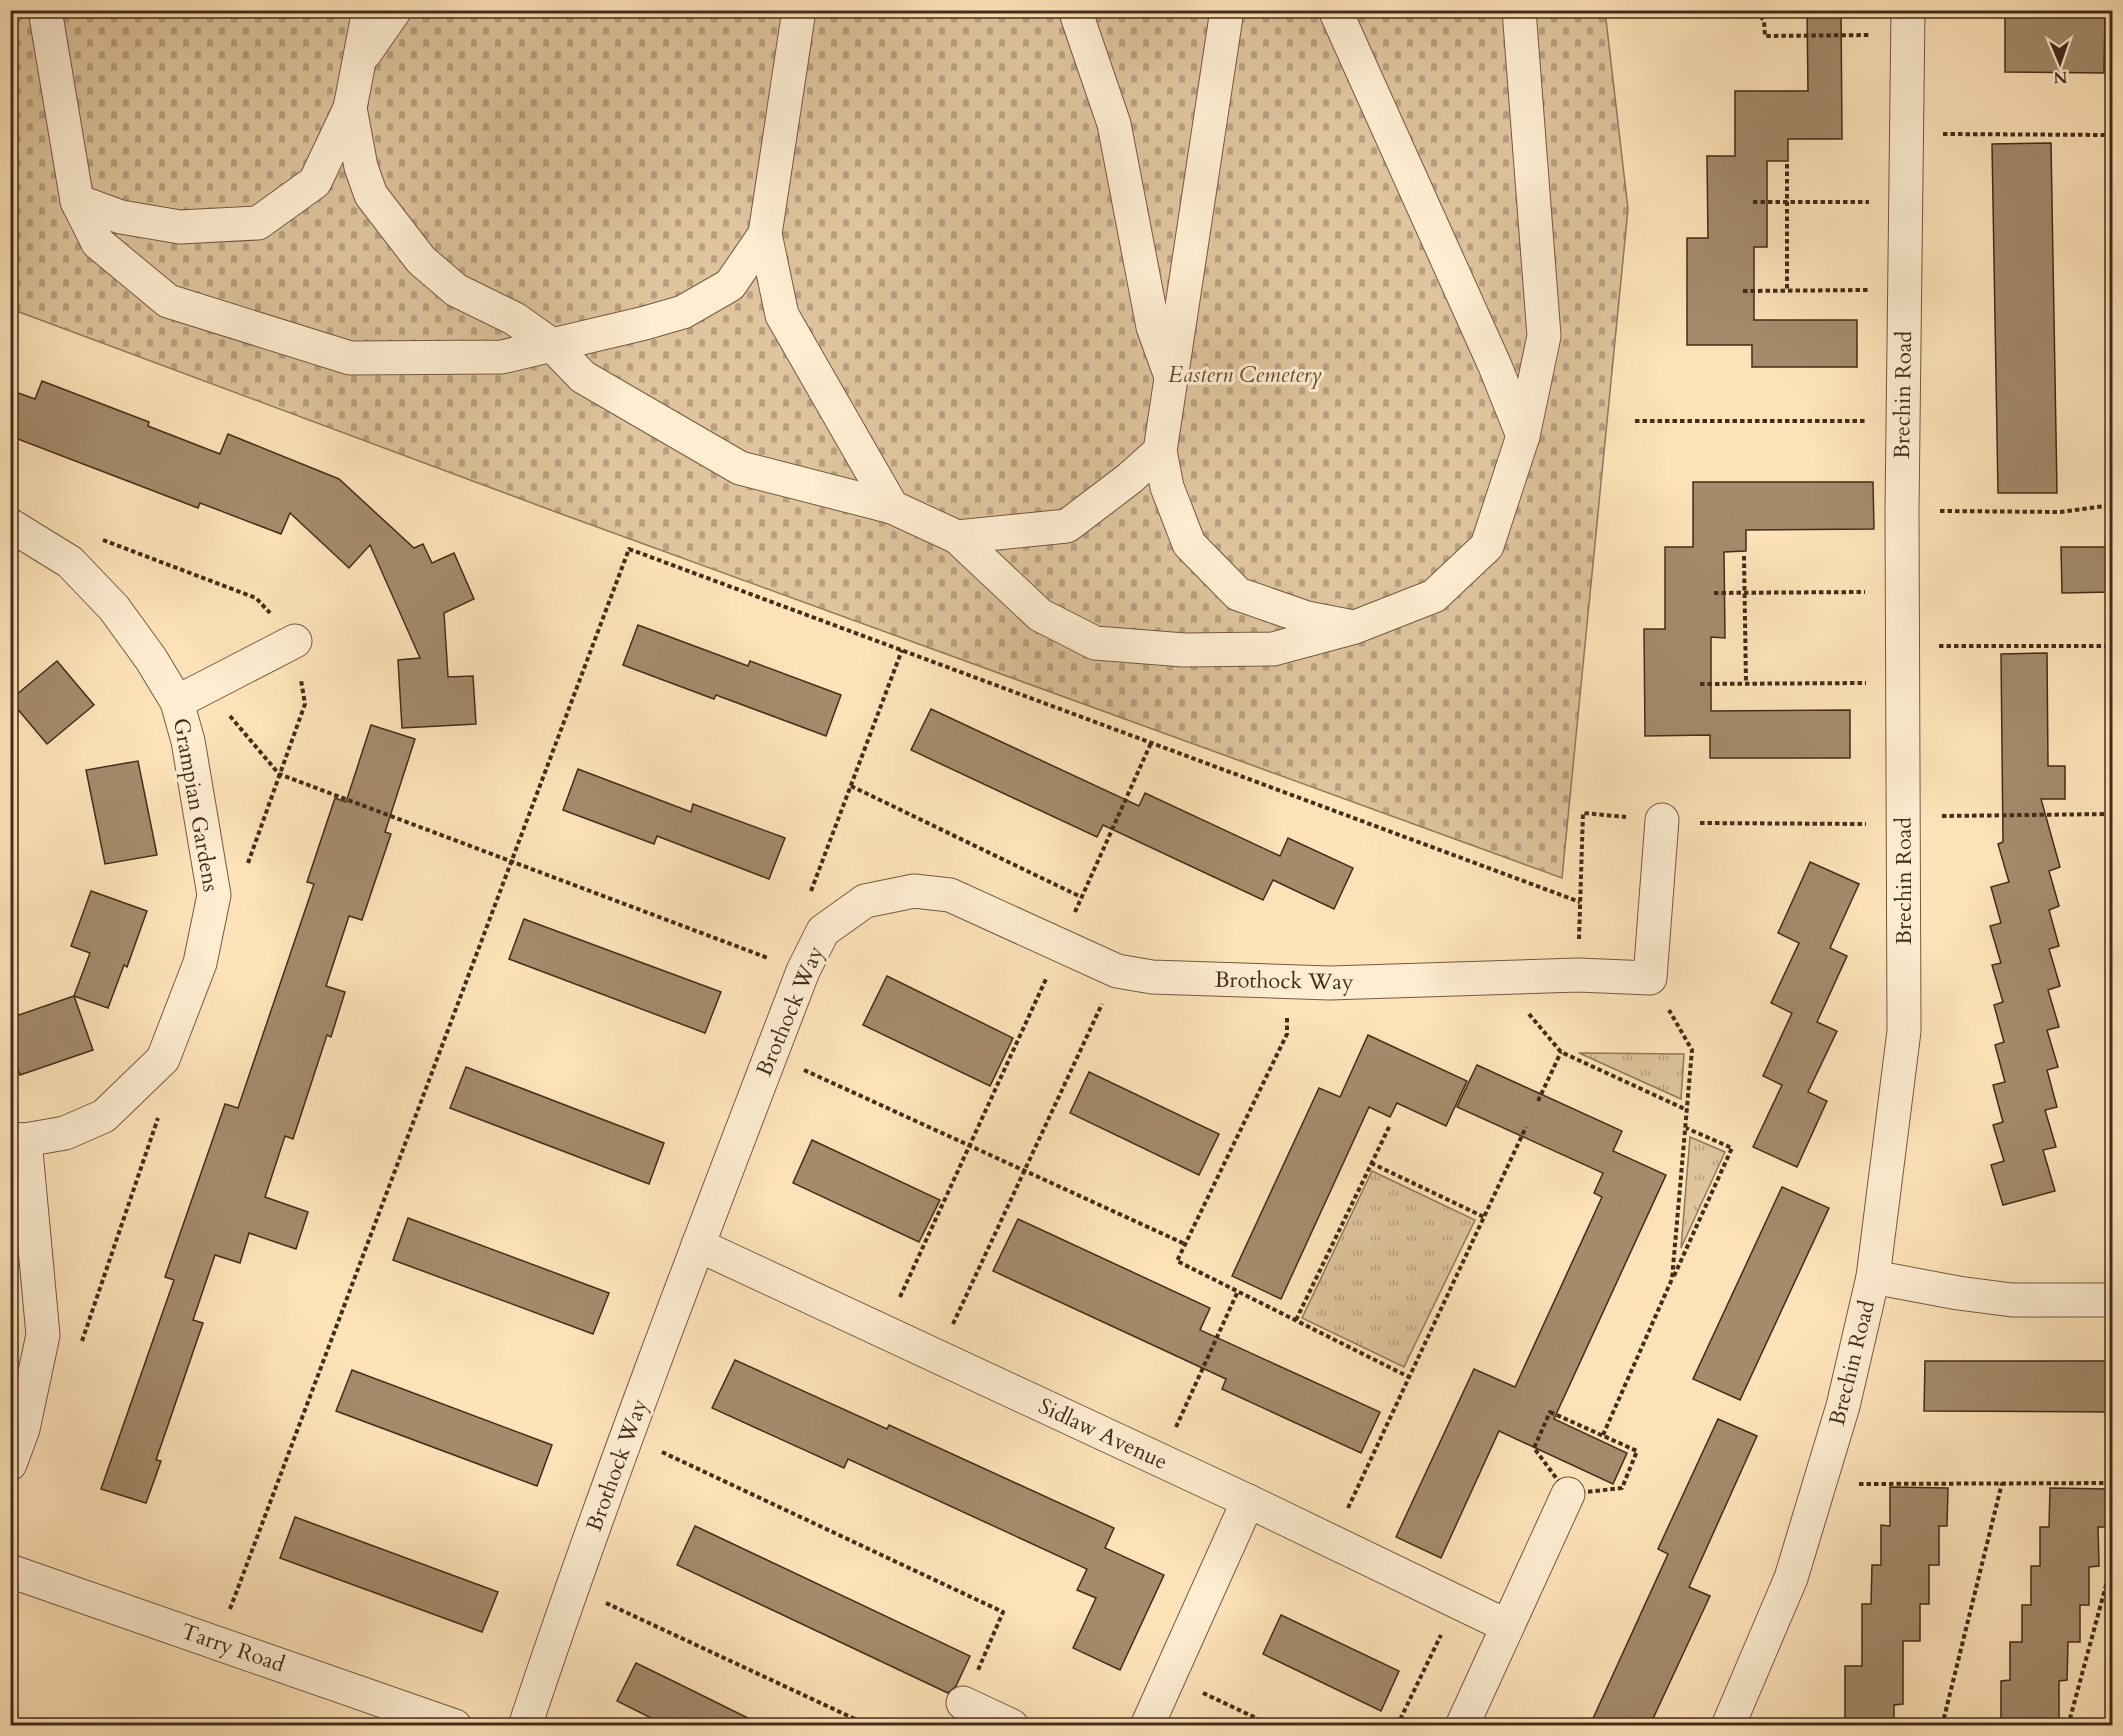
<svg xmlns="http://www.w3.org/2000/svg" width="2123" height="1736" viewBox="0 0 2123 1736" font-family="Cardo,serif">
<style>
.grass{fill:url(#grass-tufts);stroke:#92785c;stroke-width:1.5}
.cemetery{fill:url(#cemetery-stones);stroke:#92785c;stroke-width:1.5}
.building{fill:#a58b6c;stroke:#452b1a;stroke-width:1.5}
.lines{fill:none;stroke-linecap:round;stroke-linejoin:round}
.minor-casing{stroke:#735942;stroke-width:35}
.path{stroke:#452b1a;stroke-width:4;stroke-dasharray:4.5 3;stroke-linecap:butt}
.minor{stroke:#feedd1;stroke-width:33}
.labels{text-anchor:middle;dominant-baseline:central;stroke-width:6;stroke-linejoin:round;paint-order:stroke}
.park-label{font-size:22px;font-style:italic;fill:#644a34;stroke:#feedd1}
.street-label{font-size:22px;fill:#452b1a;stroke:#feedd1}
</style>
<defs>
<pattern id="grass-tufts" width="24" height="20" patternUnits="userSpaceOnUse" patternTransform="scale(1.5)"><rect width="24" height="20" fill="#dfc49d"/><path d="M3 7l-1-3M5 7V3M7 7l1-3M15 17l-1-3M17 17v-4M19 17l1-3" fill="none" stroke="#b79f7f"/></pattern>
<pattern id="cemetery-stones" width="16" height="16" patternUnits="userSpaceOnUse" patternTransform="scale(1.5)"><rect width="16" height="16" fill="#dfc49d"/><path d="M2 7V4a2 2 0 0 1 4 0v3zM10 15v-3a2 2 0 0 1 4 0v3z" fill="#b79f7f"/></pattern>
</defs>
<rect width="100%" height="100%" fill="#fee3b8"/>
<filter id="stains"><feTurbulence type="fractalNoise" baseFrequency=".00333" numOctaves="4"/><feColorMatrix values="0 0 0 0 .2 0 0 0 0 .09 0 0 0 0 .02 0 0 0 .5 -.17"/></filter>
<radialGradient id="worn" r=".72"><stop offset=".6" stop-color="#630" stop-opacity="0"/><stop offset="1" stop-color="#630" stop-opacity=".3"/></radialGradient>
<!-- grass -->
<g class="grass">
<path d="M 1579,1053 L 1684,1054 L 1681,1099 Z"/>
<path d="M 1690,1137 L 1725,1152 L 1681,1248 Z"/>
<path d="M 1372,1171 L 1475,1220 L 1404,1367 L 1302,1318 Z"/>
</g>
<!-- cemetery -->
<path class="cemetery" d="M 10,11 L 1605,11 L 1628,209 L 1562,878 L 556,512 L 11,309 Z"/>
<!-- building -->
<g class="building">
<path d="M 1807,10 L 1841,10 L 1842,139 L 1788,139 L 1788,161 L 1767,161 L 1767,247 L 1754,247 L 1754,320 L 1857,320 L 1857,367 L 1752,367 L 1752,345 L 1687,345 L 1687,238 L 1708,238 L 1707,156 L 1735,156 L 1735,91 L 1808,91 Z"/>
<path d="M 2005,14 L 2105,14 L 2104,73 L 2005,72 Z"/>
<path d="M 2051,143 L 2057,493 L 1998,493 L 1992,144 Z"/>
<path d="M 42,381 L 149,422 L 148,426 L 220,454 L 228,434 L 339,479 L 414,548 L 423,544 L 432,563 L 454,553 L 474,599 L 444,613 L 448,677 L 473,676 L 476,724 L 402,728 L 398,660 L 420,658 L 370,545 L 349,568 L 290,513 L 281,534 L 200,503 L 198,508 L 10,436 L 10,390 L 35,399 Z"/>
<path d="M 1693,482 L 1873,482 L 1874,529 L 1746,530 L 1746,551 L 1724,552 L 1725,638 L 1711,637 L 1711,711 L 1850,710 L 1850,758 L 1710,758 L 1710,735 L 1645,736 L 1644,629 L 1665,629 L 1665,547 L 1693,547 Z"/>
<path d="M 2061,547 L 2112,547 L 2112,592 L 2062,593 Z"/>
<path d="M 638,625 L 748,666 L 750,661 L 841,695 L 826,736 L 716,695 L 714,699 L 623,665 Z"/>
<path d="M 2047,653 L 2048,766 L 2065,766 L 2065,799 L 2041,799 L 2060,867 L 2049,871 L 2059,906 L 2049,910 L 2059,946 L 2049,949 L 2060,986 L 2048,990 L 2059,1027 L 2047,1030 L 2058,1067 L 2047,1070 L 2057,1107 L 2045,1110 L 2056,1147 L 2043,1150 L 2055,1191 L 2003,1205 L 1991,1165 L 2004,1161 L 1993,1125 L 2003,1122 L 1993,1085 L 2005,1082 L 1995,1045 L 2004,1042 L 1994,1005 L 2003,1002 L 1992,965 L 2001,963 L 1990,926 L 2001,923 L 1991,887 L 2009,882 L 1998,844 L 2003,842 L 2001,654 Z"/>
<path d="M 57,661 L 94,705 L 47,744 L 10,700 Z"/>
<path d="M 931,709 L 1139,806 L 1145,793 L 1280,856 L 1288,838 L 1353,868 L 1334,909 L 1273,880 L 1263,900 L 1103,825 L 1097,837 L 911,750 Z"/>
<path d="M 371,725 L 415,739 L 385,832 L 391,834 L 362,920 L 349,916 L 326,986 L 345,992 L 331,1037 L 327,1035 L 293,1139 L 285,1136 L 265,1197 L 308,1212 L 296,1249 L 249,1233 L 240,1263 L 215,1255 L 193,1320 L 203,1323 L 156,1460 L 161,1461 L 146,1503 L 101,1489 L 174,1280 L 165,1277 L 225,1104 L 238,1108 L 314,884 L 307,882 L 335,798 L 346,802 Z"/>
<path d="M 138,761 L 157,855 L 105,864 L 86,770 Z"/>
<path d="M 578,769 L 691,812 L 693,804 L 785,838 L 769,879 L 657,836 L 654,844 L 563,810 Z"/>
<path d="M 1810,862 L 1859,884 L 1830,948 L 1847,956 L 1817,1022 L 1837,1031 L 1808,1092 L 1827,1101 L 1797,1167 L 1753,1147 L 1782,1085 L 1763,1076 L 1792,1013 L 1771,1003 L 1799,943 L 1778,933 Z"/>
<path d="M 91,891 L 147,911 L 127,967 L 124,965 L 108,1008 L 74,996 L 90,953 L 71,946 Z"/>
<path d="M 524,919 L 721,992 L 705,1033 L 509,959 Z"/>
<path d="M 887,976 L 1013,1038 L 990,1086 L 863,1025 Z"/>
<path d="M 74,996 L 93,1050 L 20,1075 L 10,1048 L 10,1018 Z"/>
<path d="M 1368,1035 L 1467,1081 L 1446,1126 L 1397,1103 L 1390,1117 L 1369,1107 L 1281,1299 L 1232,1276 L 1319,1088 L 1340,1097 Z"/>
<path d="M 1477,1065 L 1622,1131 L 1613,1151 L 1666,1175 L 1554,1419 L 1627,1453 L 1613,1484 L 1499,1431 L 1441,1558 L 1396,1537 L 1474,1369 L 1515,1387 L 1602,1197 L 1594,1193 L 1603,1173 L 1457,1107 Z"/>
<path d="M 466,1067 L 664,1143 L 649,1184 L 450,1108 Z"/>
<path d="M 1089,1072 L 1219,1134 L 1199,1175 L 1070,1113 Z"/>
<path d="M 812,1140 L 940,1200 L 919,1242 L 793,1183 Z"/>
<path d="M 1782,1187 L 1829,1208 L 1740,1400 L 1693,1379 Z"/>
<path d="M 408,1218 L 609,1293 L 593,1334 L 393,1260 Z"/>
<path d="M 1018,1219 L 1210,1308 L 1200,1330 L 1380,1412 L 1361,1453 L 1222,1389 L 1226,1379 L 993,1271 Z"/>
<path d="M 735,1360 L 887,1429 L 889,1425 L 1114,1528 L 1105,1548 L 1164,1575 L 1120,1670 L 1073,1648 L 1096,1598 L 1077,1590 L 1087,1569 L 848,1459 L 844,1468 L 712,1408 Z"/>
<path d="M 1925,1361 L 2112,1361 L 2112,1412 L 1924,1411 Z"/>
<path d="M 352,1370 L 552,1445 L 537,1486 L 336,1411 Z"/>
<path d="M 1718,1419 L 1757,1436 L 1689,1587 L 1710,1596 L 1650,1725 L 1590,1725 L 1668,1554 L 1658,1549 Z"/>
<path d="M 1890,1487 L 1948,1488 L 1947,1526 L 1939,1526 L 1939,1565 L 1929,1565 L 1929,1604 L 1920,1604 L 1920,1641 L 1903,1641 L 1903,1704 L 1894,1705 L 1894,1725 L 1845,1725 L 1845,1666 L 1862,1666 L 1862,1604 L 1871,1604 L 1872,1565 L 1881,1565 L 1881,1525 L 1890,1526 Z"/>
<path d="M 2050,1488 L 2107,1489 L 2107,1527 L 2098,1527 L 2099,1566 L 2089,1567 L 2089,1605 L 2080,1605 L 2080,1642 L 2068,1642 L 2067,1680 L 2059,1681 L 2059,1720 L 2049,1720 L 2049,1725 L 2001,1725 L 2001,1681 L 2010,1680 L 2010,1642 L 2022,1642 L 2022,1605 L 2031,1605 L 2031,1566 L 2040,1566 L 2040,1527 L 2049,1527 Z"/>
<path d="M 295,1517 L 498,1592 L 482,1632 L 280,1558 Z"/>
<path d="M 695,1526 L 970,1656 L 956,1686 L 948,1693 L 677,1565 Z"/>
<path d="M 1281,1615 L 1399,1671 L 1381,1711 L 1263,1654 Z"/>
<path d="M 636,1663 L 673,1681 L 762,1725 L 665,1725 L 617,1701 Z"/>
</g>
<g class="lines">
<defs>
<g id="minor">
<path d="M 45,10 L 77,201 L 121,217 L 180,227 L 258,223 L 315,182 L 350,108"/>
<path d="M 369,10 L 350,108 L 361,167 L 371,195 L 421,260 L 456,290 L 515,319 L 553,346 L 583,377 L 740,468 L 892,507"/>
<path d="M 1075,10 L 1114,124 L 1153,327 L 1170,374"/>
<path d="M 1335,10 L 1495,366 L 1523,436"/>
<path d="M 365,53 L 395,10"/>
<path d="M 77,201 L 98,243 L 168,301 L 350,358 L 502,357 L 645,323 L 683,312 L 730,285 L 765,234 L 799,10"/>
<path d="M 765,234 L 782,315 L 892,507 L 957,537 L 1067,526 L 1130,478 L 1160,451 L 1227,10"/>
<path d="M 1160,451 L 1167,487 L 1189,544 L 1238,594 L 1307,618 L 1348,626"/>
<path d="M 10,525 L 70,562 L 114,608 L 151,659 L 177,702 L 188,741 L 214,895 L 200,963 L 163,1059 L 104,1116 L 65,1133 L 25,1140 L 10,1139"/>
<path d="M 957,537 L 1040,615 L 1095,643 L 1184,650 L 1273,649 L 1355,627 L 1434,596 L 1487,546 L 1523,436 L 1544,336 L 1519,10"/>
<path d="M 177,702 L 295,641"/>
<path d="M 698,1245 L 1248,1501 L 1507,1626"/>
<path d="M 1873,1277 L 1958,1293 L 2012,1300 L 2112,1300"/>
<path d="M 10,1464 L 23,1429 L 43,1335 L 25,1140"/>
<path d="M 10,1571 L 455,1726"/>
<path d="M 963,1703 L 1012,1726"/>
<path d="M 525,1726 C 610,1471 707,1221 803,971 L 823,931 L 865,901 L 914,891 L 950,895 L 1117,971 L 1152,977 L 1330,983 L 1578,975 L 1650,978 L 1662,820"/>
<path d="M 1147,1726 L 1248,1501"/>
<path d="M 1462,1726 L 1568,1494"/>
<path d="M 1728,1726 L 1791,1578 L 1843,1406 L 1873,1277 L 1904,1031 L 1902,510 L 1908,10"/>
</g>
</defs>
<!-- minor casing -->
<use href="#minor" class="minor-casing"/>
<!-- path -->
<g class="path">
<path d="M 1756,10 L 1764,21 L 1765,36 L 1871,35"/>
<path d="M 1943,134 L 2110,135"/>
<path d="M 2112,136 L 2110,135 L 2112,448"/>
<path d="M 1787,164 L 1787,291"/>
<path d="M 1753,202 L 1869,202"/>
<path d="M 1743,291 L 1868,290"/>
<path d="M 1635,421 L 1866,421"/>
<path d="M 1940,511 L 2060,512 L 2112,505"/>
<path d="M 103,540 L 256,598 L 270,613"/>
<path d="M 1744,556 L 1746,683"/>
<path d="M 1714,593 L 1865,592"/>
<path d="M 1939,646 L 2112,646"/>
<path d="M 1700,684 L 1866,683"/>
<path d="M 230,716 L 279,774 L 768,958"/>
<path d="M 851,786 L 1081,897"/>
<path d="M 1942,816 L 2112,814"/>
<path d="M 1700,823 L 1866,824"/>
<path d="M 248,863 L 305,704 L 301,680"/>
<path d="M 811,891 L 902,650"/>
<path d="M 1075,912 L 1151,743"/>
<path d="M 1579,939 L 1583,813 L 1626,817"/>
<path d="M 1529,1014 L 1561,1052 L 1687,1110"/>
<path d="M 1287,1018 L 1287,1034 L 1177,1261 L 1409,1377"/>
<path d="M 804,1070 L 1185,1244"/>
<path d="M 1538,1101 L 1561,1052"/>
<path d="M 1371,1163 L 1484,1217"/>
<path d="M 1674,1276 L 1732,1148 L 1686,1128"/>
<path d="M 900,1297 L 1046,979"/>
<path d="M 1296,1320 L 1390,1125"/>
<path d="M 953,1324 L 1102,1004"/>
<path d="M 82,1341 L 158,1118"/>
<path d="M 1550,1412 L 1637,1451 L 1622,1488 L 1568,1494 L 1534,1448 Z"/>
<path d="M 1176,1427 L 1238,1291"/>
<path d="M 1603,1435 L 1672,1279 L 1692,1050 L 1669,1010"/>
<path d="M 662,1452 L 1003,1612 L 978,1670"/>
<path d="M 1859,1484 L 2112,1483"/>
<path d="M 1348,1508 L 1526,1127"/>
<path d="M 606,1603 L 870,1726"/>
<path d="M 230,1609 L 629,549 L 1580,902"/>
<path d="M 1203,1693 L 1273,1726"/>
<path d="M 1397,1726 L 1441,1635"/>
<path d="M 1942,1726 L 2002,1483"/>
<path d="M 2068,1726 L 2112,1563"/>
</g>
<!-- minor -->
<use href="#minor" class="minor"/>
</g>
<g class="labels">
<!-- park labels -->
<g class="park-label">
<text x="1245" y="375">Eastern Cemetery</text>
</g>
<!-- street labels -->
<g class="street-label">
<text transform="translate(1903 395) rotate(-89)">Brechin Road</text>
<text transform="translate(196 805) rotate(80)">Grampian Gardens</text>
<text transform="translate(1904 881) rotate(-90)">Brechin Road</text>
<text transform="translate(1284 981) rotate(1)">Brothock Way</text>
<text transform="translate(790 1011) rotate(-67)">Brothock Way</text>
<text transform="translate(1852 1363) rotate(-76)">Brechin Road</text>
<text transform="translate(1103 1434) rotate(25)">Sidlaw Avenue</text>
<text transform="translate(617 1465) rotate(-70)">Brothock Way</text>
<text transform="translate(233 1648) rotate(19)">Tarry Road</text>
</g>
</g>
<!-- margin -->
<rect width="2123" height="1736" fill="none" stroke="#fee3b8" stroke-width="36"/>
<rect x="12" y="12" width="2099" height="1712" fill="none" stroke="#452b1a" stroke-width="3"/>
<rect x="18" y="18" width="2087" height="1700" fill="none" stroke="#452b1a" stroke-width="1.5"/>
<!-- north arrow -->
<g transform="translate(2060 63) rotate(178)" stroke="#feedd1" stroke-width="4.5" paint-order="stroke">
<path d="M0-4.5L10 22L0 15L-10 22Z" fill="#452b1a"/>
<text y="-9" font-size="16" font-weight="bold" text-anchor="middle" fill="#452b1a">N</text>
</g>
<rect width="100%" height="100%" filter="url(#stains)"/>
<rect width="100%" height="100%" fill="url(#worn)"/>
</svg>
